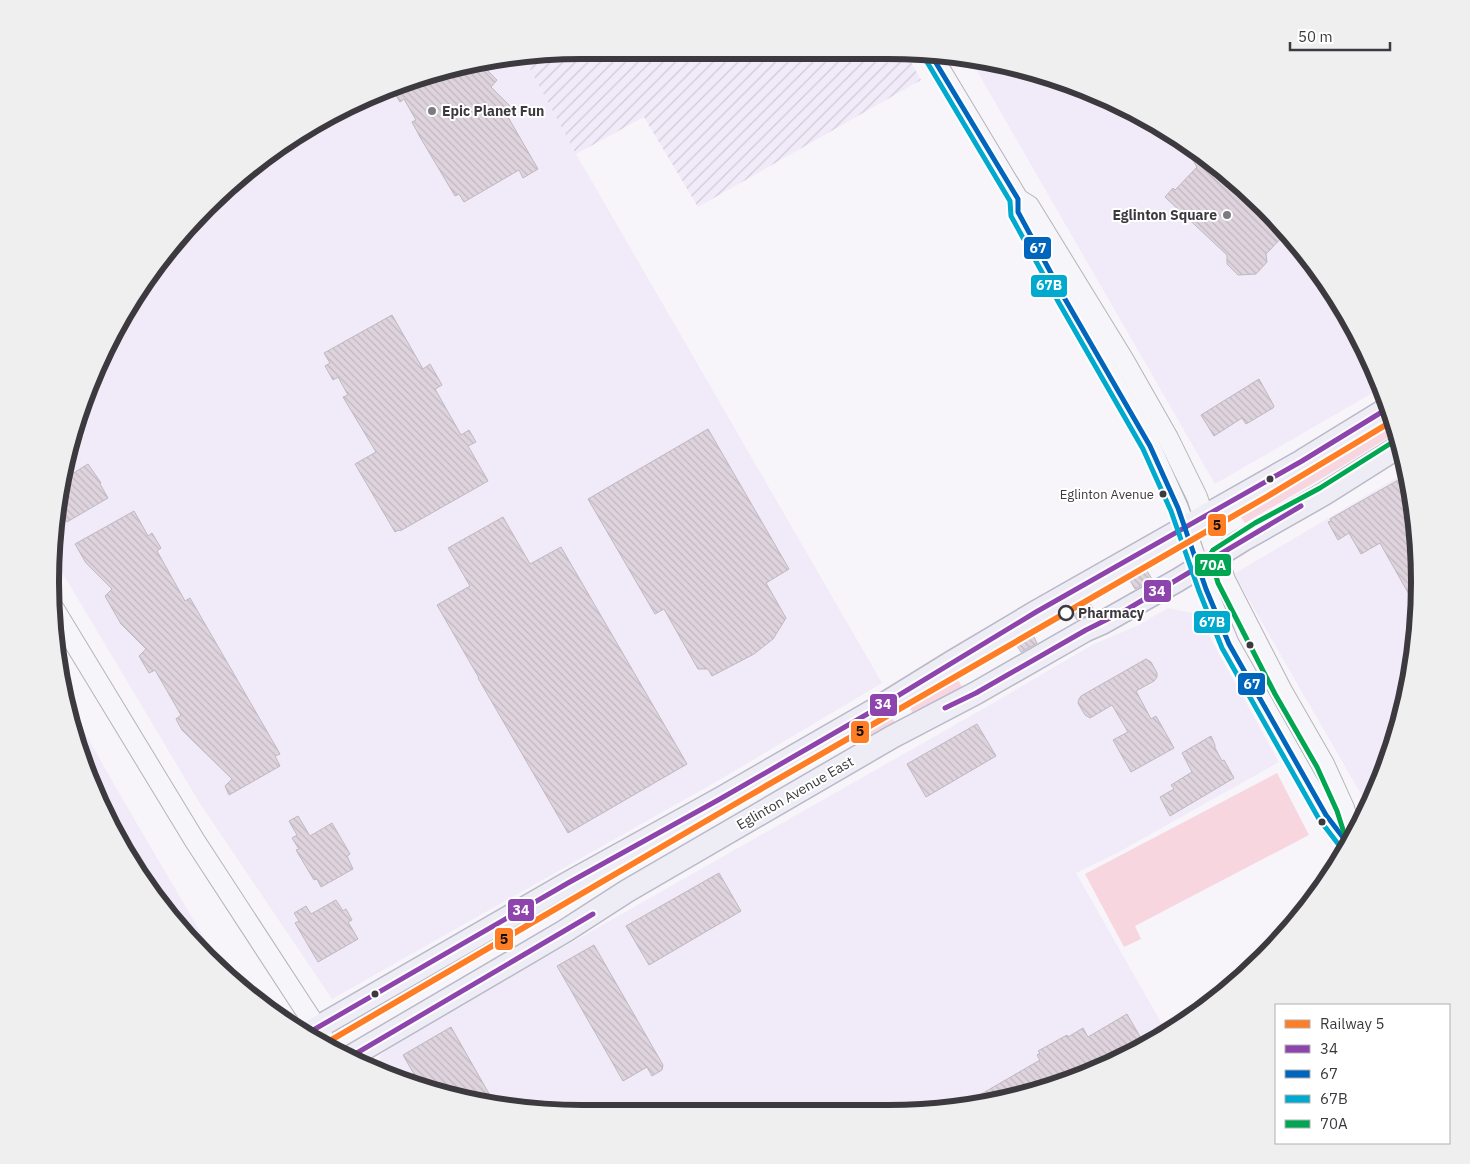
<svg xmlns="http://www.w3.org/2000/svg" width="1470" height="1164" viewBox="0 0 1470 1164" font-family="'IBM Plex Sans',sans-serif">
<style>
.built{fill:#f1ebf9}
.industrial{fill:url(#industrial-furrows)}
.grass{fill:#f8d6e0}
.building{fill:url(#building-back-hatch);stroke:#bdb9be}
.lines{fill:none;stroke-linecap:round;stroke-linejoin:round}
.secondary-casing{stroke:#b6b4b9;stroke-width:22}
.primary-casing{stroke:#b9b9c8;stroke-width:25}
.secondary{stroke:#f6f6fa;stroke-width:20}
.primary{stroke:#eeedf6;stroke-width:22}
.bus-1-casing{stroke:#fff;stroke-width:9}
.bus-2-casing{stroke:#fff;stroke-width:9}
.bus-3-casing{stroke:#fff;stroke-width:9}
.bus-4-casing{stroke:#fff;stroke-width:9}
.bus-1{stroke:#8e44ad;stroke-width:5}
.bus-2{stroke:#0065bd;stroke-width:5}
.bus-3{stroke:#00a9ce;stroke-width:5}
.bus-4{stroke:#00a651;stroke-width:5}
.rail-1-casing{stroke:#fff;stroke-width:10}
.rail-1{stroke:#ff7d24;stroke-width:6}
.poi-dot{fill:#7d7a80;stroke:#fff;stroke-width:2}
.bus-dot{fill:#3c393f;stroke:#fff;stroke-width:2}
.stop-dot{fill:#fff;stroke:#3c393f;stroke-width:2.5}
.labels{text-anchor:middle;dominant-baseline:central;stroke-width:4;stroke-linejoin:round;paint-order:stroke}
.bus-label{font-size:13px;fill:#3c393f;stroke:#fff;text-anchor:end}
.poi-label{font-size:14px;font-weight:bold;fill:#3c393f;stroke:#fff;text-anchor:start}
.stop-label{font-size:14px;font-weight:bold;fill:#3c393f;stroke:#fff;text-anchor:start}
.street-label{font-size:14px;fill:#3c393f;stroke:#fff}
.rim{fill:none;stroke:#3c393f;stroke-width:6}
.line-badge{stroke:#fff;stroke-width:2}
.badge-label{font-size:14px;text-anchor:middle;font-weight:bold;fill:#fff}
.pale-badge-label{font-size:14px;text-anchor:middle;font-weight:bold;fill:#111}
</style>
<defs>
<pattern id="industrial-furrows" width="10" height="10" patternUnits="userSpaceOnUse" patternTransform="scale(1.25)"><rect width="10" height="10" fill="#f1ebf9"/><path d="M-1 1l2-2M0 10L10 0M9 11l2-2" fill="none" stroke="#d0cad6"/></pattern>
<pattern id="building-back-hatch" width="6" height="6" patternUnits="userSpaceOnUse" patternTransform="scale(1.25)"><rect width="6" height="6" fill="#dfd4de"/><path d="M-1 5l2 2M0 0l6 6M5-1l2 2" fill="none" stroke="#c0b7c0"/></pattern>
</defs>
<rect width="100%" height="100%" fill="#f7f4fa"/>
<!-- built -->
<g class="built">
<path d="M 524,58 L 576,154 L 882,683 L 721,779 L 332,999 L 199,802 L 53,557 L 68,444 L 121,316 L 206,206 L 316,121 L 445,68 Z"/>
<path d="M 977,62 L 1059,78 L 1154,121 L 1239,182 L 1310,258 L 1349,316 L 1381,388 L 1215,484 L 973,64 Z"/>
<path d="M 1406,472 L 1415,513 L 1419,617 L 1402,720 L 1369,808 L 1234,574 Z"/>
<path d="M 1168,608 L 1197,614 L 1279,762 L 1117,853 L 1076,873 L 1167,1033 L 1154,1043 L 1059,1086 L 923,1113 L 582,1114 L 478,1104 L 384,1075 L 379,1068 L 380,1056 L 391,1045 L 983,709 L 1092,645 L 1139,625 Z"/>
<path d="M 65,698 L 123,800 L 224,972 L 182,933 L 121,848 L 68,719 Z"/>
</g>
<!-- industrial -->
<path class="industrial" d="M 582,50 L 905,51 L 921,80 L 698,207 L 644,117 L 576,154 L 524,58 Z"/>
<!-- grass -->
<g class="grass">
<path d="M 1395,423 L 1397,432 L 1341,467 L 1245,523 L 1240,516 L 1316,472 Z"/>
<path d="M 954,673 L 962,687 L 914,715 L 906,701 Z"/>
<path d="M 888,711 L 897,726 L 861,747 L 851,731 Z"/>
<path d="M 1277,773 L 1309,835 L 1135,926 L 1141,939 L 1124,947 L 1085,874 Z"/>
</g>
<!-- building -->
<g class="building">
<path d="M 480,63 L 497,80 L 491,87 L 515,111 L 508,117 L 538,169 L 523,178 L 519,170 L 464,202 L 459,194 L 455,196 L 420,137 L 412,122 L 416,120 L 404,99 L 400,102 L 393,90 L 445,68 Z"/>
<path d="M 1181,140 L 1239,182 L 1286,233 L 1266,254 L 1267,262 L 1256,274 L 1238,275 L 1227,264 L 1227,255 L 1165,197 L 1173,188 L 1175,190 L 1197,167 Z"/>
<path d="M 392,315 L 423,369 L 430,364 L 442,385 L 435,389 L 461,435 L 469,430 L 476,442 L 468,446 L 488,481 L 400,531 L 399,530 L 395,532 L 355,464 L 376,452 L 343,397 L 348,395 L 338,377 L 333,380 L 325,366 L 330,363 L 324,353 Z"/>
<path d="M 1259,379 L 1274,406 L 1273,408 L 1246,424 L 1242,418 L 1214,436 L 1201,415 Z"/>
<path d="M 708,429 L 789,569 L 766,583 L 786,618 L 773,639 L 754,654 L 712,676 L 708,669 L 698,669 L 664,609 L 655,614 L 588,499 Z"/>
<path d="M 88,464 L 101,483 L 100,484 L 108,498 L 67,522 L 60,509 L 64,479 Z"/>
<path d="M 1407,475 L 1415,513 L 1419,612 L 1380,543 L 1361,554 L 1349,533 L 1338,540 L 1328,522 L 1331,521 L 1330,519 Z"/>
<path d="M 134,511 L 148,536 L 152,533 L 161,548 L 157,551 L 185,601 L 190,598 L 280,754 L 275,756 L 280,766 L 229,795 L 225,786 L 232,779 L 182,730 L 176,719 L 181,715 L 155,670 L 149,673 L 139,656 L 146,649 L 121,624 L 105,596 L 112,589 L 86,563 L 75,544 Z"/>
<path d="M 503,517 L 530,564 L 561,547 L 687,764 L 568,833 L 478,678 L 479,678 L 437,605 L 470,586 L 448,548 Z"/>
<path d="M 1144,566 L 1152,579 L 1135,589 L 1127,575 Z"/>
<path d="M 1087,598 L 1095,612 L 1077,620 L 1070,608 Z"/>
<path d="M 1031,631 L 1037,643 L 1021,652 L 1014,641 Z"/>
<path d="M 1146,659 L 1151,662 L 1157,673 L 1157,677 L 1154,681 L 1136,691 L 1151,719 L 1156,716 L 1174,748 L 1131,772 L 1113,740 L 1128,732 L 1112,705 L 1090,718 L 1085,715 L 1078,703 L 1079,699 L 1081,696 Z"/>
<path d="M 977,724 L 996,756 L 926,797 L 907,764 Z"/>
<path d="M 1211,736 L 1215,745 L 1215,748 L 1222,761 L 1224,760 L 1234,778 L 1170,816 L 1160,797 L 1174,789 L 1171,785 L 1192,772 L 1182,753 Z"/>
<path d="M 298,816 L 310,836 L 332,823 L 350,854 L 347,856 L 353,869 L 321,887 L 317,879 L 314,880 L 296,850 L 299,849 L 292,838 L 297,835 L 289,821 Z"/>
<path d="M 719,873 L 741,911 L 649,965 L 626,926 Z"/>
<path d="M 336,900 L 343,911 L 346,909 L 352,920 L 348,922 L 358,939 L 318,962 L 295,923 L 299,921 L 294,913 L 306,906 L 311,914 Z"/>
<path d="M 594,945 L 663,1065 L 662,1070 L 652,1076 L 647,1067 L 623,1081 L 557,966 Z"/>
<path d="M 1127,1014 L 1146,1047 L 1059,1086 L 966,1104 L 966,1103 L 1040,1060 L 1037,1055 L 1040,1053 L 1038,1051 L 1067,1035 L 1068,1037 L 1083,1028 L 1088,1037 Z"/>
<path d="M 451,1027 L 496,1106 L 478,1104 L 421,1086 L 403,1055 Z"/>
</g>
<g class="lines">
<defs>
<g id="secondary">
<path d="M 930,53 L 1018,199 L 1029,206 L 1123,359 L 1168,438 L 1197,497 L 1225,580 L 1282,691 L 1324,764 L 1344,808 L 1353,837"/>
<path d="M 1018,207 L 1018,212 L 1034,243 L 1150,446 L 1178,508 L 1206,589 L 1229,644 L 1326,815 L 1348,844"/>
<path d="M 54,609 L 195,841 L 328,1045"/>
</g>
<g id="primary">
<path d="M 308,1033 L 568,883 L 720,799 L 876,709 L 952,662 L 1036,612 L 1302,461 L 1390,407"/>
<path d="M 350,1057 L 565,931 L 627,891 L 892,737 L 976,693 L 1086,630 L 1102,623 L 1178,580 L 1243,540 L 1324,494 L 1400,446"/>
</g>
</defs>
<!-- secondary casing -->
<use href="#secondary" class="secondary-casing"/>
<!-- primary casing -->
<use href="#primary" class="primary-casing"/>
<!-- secondary -->
<use href="#secondary" class="secondary"/>
<!-- primary -->
<use href="#primary" class="primary"/>
<defs>
<g id="bus-1">
<path d="M 945,708 L 976,693 L 1086,630 L 1126,610 L 1301,506"/>
<path d="M 308,1033 L 568,883 L 720,799 L 876,709 L 1036,612 L 1302,461 L 1390,407"/>
<path d="M 350,1057 L 593,914"/>
</g>
<path id="bus-2" d="M 930,53 L 1018,199 L 1018,212 L 1065,299 L 1150,446 L 1178,508 L 1206,589 L 1229,644 L 1326,815 L 1348,844"/>
<path id="bus-3" d="M 924,57 L 1010,201 L 1011,216 L 1059,303 L 1143,449 L 1171,511 L 1199,591 L 1222,648 L 1319,819 L 1342,849"/>
<path id="bus-4" d="M 1346,839 L 1337,811 L 1317,767 L 1275,694 L 1218,583 L 1210,555 L 1213,550 L 1255,523 L 1320,488 L 1396,440"/>
</defs>
<!-- bus-1 casing -->
<use href="#bus-1" class="bus-1-casing"/>
<!-- bus-2 casing -->
<use href="#bus-2" class="bus-2-casing"/>
<!-- bus-3 casing -->
<use href="#bus-3" class="bus-3-casing"/>
<!-- bus-4 casing -->
<use href="#bus-4" class="bus-4-casing"/>
<!-- bus-1 -->
<use href="#bus-1" class="bus-1"/>
<!-- bus-2 -->
<use href="#bus-2" class="bus-2"/>
<!-- bus-3 -->
<use href="#bus-3" class="bus-3"/>
<!-- bus-4 -->
<use href="#bus-4" class="bus-4"/>
<defs>
<path id="rail-1" d="M 326,1043 L 747,797 L 1268,496 L 1394,420"/>
</defs>
<!-- rail-1 casing -->
<use href="#rail-1" class="rail-1-casing"/>
<!-- rail-1 -->
<use href="#rail-1" class="rail-1"/>
</g>
<!-- markers -->
<g class="poi-dot">
<circle cx="432" cy="111" r="5"/>
<circle cx="1227" cy="215" r="5"/>
</g>
<g class="bus-dot">
<circle cx="1270" cy="479" r="4.5"/>
<circle cx="1163" cy="494" r="4.5"/>
<circle cx="1250" cy="645" r="4.5"/>
<circle cx="1322" cy="822" r="4.5"/>
<circle cx="375" cy="994" r="4.5"/>
</g>
<circle class="stop-dot" cx="1066" cy="613" r="7"/>
<g class="labels">
<!-- bus labels -->
<g class="bus-label">
<text x="1154" y="494">Eglinton Avenue</text>
</g>
<!-- poi labels -->
<g class="poi-label">
<text x="442" y="111">Epic Planet Fun</text>
<text x="1217" y="215" text-anchor="end">Eglinton Square</text>
</g>
<!-- stop labels -->
<g class="stop-label">
<text x="1078" y="613">Pharmacy</text>
</g>
<!-- street labels -->
<g class="street-label">
<text transform="translate(795 793) rotate(-30)">Eglinton Avenue East</text>
</g>
</g>
<!-- crop -->
<path d="M0 0H1470V1164H0ZM582 59H888A523 523 0 0 1 1411 582V582A523 523 0 0 1 888 1105H582A523 523 0 0 1 59 582V582A523 523 0 0 1 582 59Z" fill="#efeff0" fill-rule="evenodd"/>
<path class="rim" d="M582 59H888A523 523 0 0 1 1411 582V582A523 523 0 0 1 888 1105H582A523 523 0 0 1 59 582V582A523 523 0 0 1 582 59Z"/>
<g class="line-badge">
<rect x="1023" y="236" width="29" height="24" rx="5" fill="#0065bd"/>
<rect x="1030" y="274" width="38" height="24" rx="5" fill="#00a9ce"/>
<rect x="1207" y="513" width="20" height="24" rx="5" fill="#ff7d24"/>
<rect x="1194" y="553" width="38" height="24" rx="5" fill="#00a651"/>
<rect x="1143" y="579" width="29" height="24" rx="5" fill="#8e44ad"/>
<rect x="1193" y="610" width="38" height="24" rx="5" fill="#00a9ce"/>
<rect x="1237" y="672" width="29" height="24" rx="5" fill="#0065bd"/>
<rect x="869" y="693" width="29" height="24" rx="5" fill="#8e44ad"/>
<rect x="850" y="720" width="20" height="24" rx="5" fill="#ff7d24"/>
<rect x="507" y="898" width="28" height="24" rx="5" fill="#8e44ad"/>
<rect x="494" y="927" width="20" height="24" rx="5" fill="#ff7d24"/>
</g>
<g class="badge-label">
<text x="1038" y="253">67</text>
<text x="1049" y="290">67B</text>
<text x="1213" y="570">70A</text>
<text x="1157" y="596">34</text>
<text x="1212" y="627">67B</text>
<text x="1252" y="689">67</text>
<text x="883" y="709">34</text>
<text x="521" y="915">34</text>
</g>
<g class="pale-badge-label">
<text x="1217" y="530">5</text>
<text x="860" y="736">5</text>
<text x="504" y="944">5</text>
</g>
<!-- legend -->
<rect x="1275" y="1004" width="175" height="140" fill="#ffffff" stroke="#b1b0b2"/>
<rect x="1285" y="1020" width="25" height="8" fill="#ff7d24" stroke="#b1b0b2"/>
<text x="1320" y="1029" font-size="15" fill="#3c393f">Railway 5</text>
<rect x="1285" y="1045" width="25" height="8" fill="#8e44ad" stroke="#b1b0b2"/>
<text x="1320" y="1054" font-size="15" fill="#3c393f">34</text>
<rect x="1285" y="1070" width="25" height="8" fill="#0065bd" stroke="#b1b0b2"/>
<text x="1320" y="1079" font-size="15" fill="#3c393f">67</text>
<rect x="1285" y="1095" width="25" height="8" fill="#00a9ce" stroke="#b1b0b2"/>
<text x="1320" y="1104" font-size="15" fill="#3c393f">67B</text>
<rect x="1285" y="1120" width="25" height="8" fill="#00a651" stroke="#b1b0b2"/>
<text x="1320" y="1129" font-size="15" fill="#3c393f">70A</text>
<!-- scale -->
<path d="M1290 42v8h100v-8" fill="none" stroke="#3c393f" stroke-width="2.5"/>
<text x="1298" y="42" font-size="15" fill="#3c393f" stroke="#ffffff" stroke-width="4" paint-order="stroke">50 m</text>
</svg>
